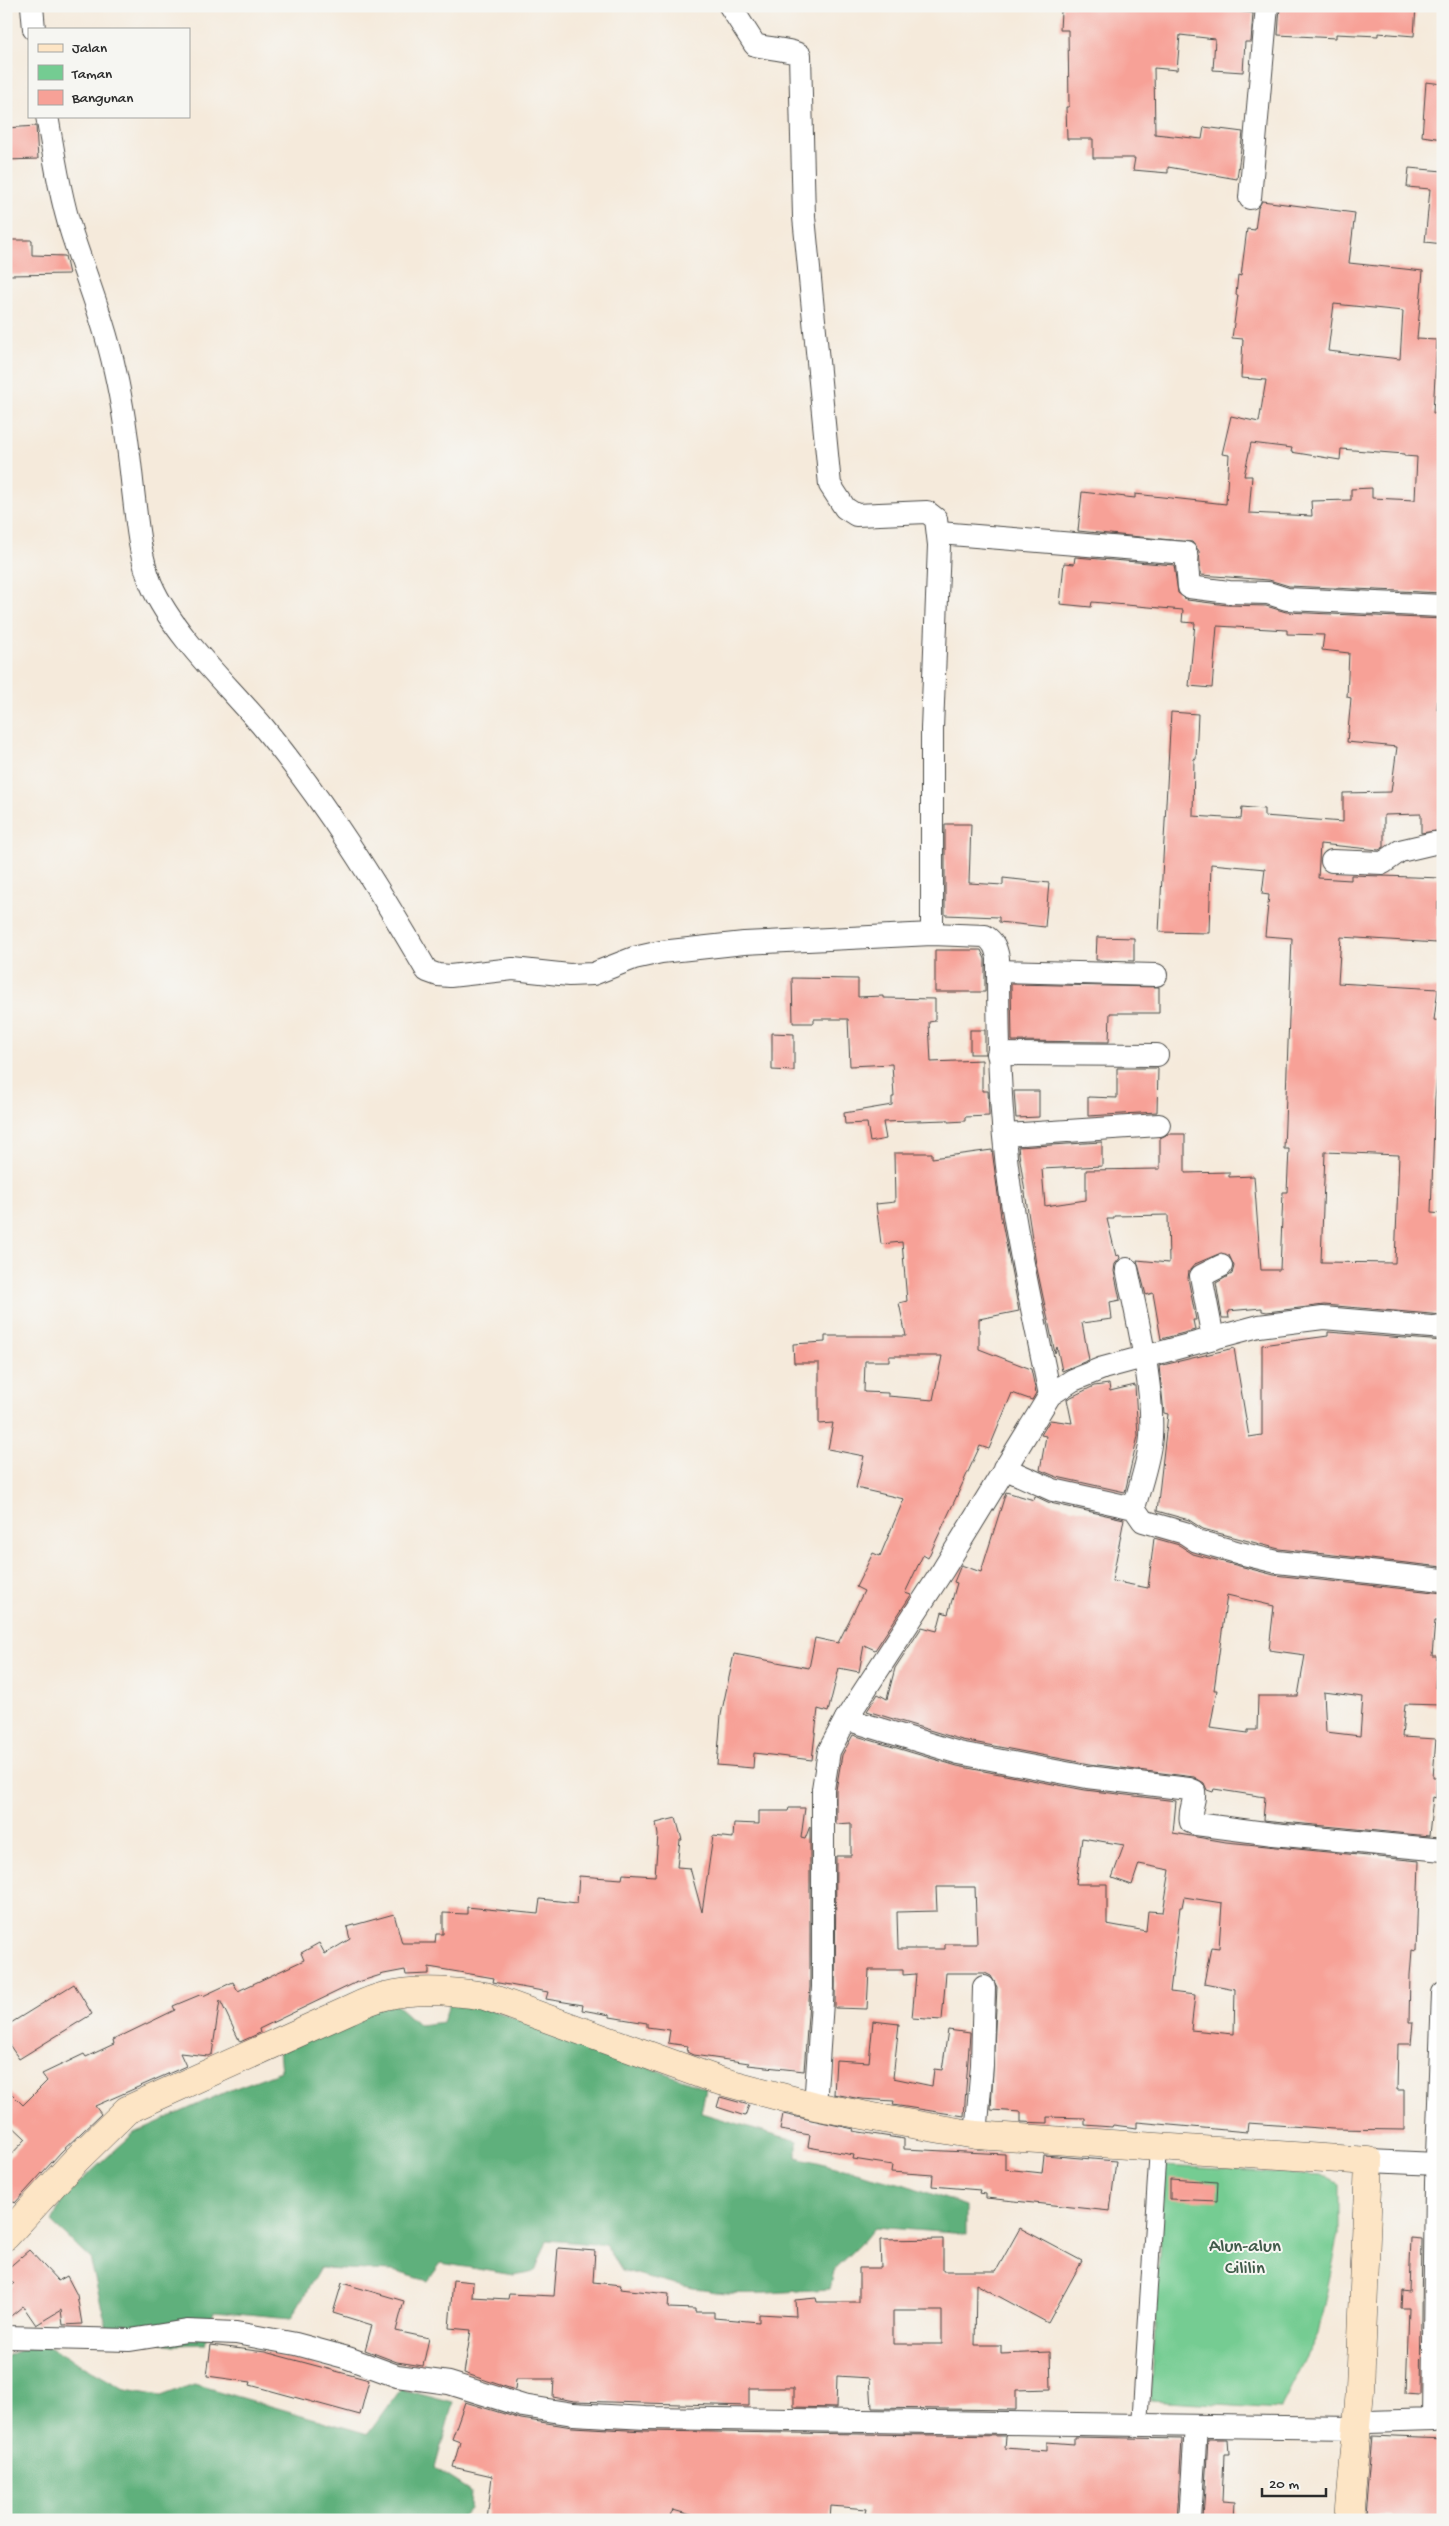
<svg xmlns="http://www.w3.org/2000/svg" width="1449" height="2526" viewBox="0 0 1449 2526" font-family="'Gochi Hand',sans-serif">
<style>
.green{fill:#74cc92;stroke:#507c5e}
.forest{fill:#5fb07c;stroke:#456e54}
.building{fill:#f7a197;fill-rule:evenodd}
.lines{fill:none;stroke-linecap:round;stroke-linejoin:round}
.pedestrian-casing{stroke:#494845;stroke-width:18}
.minor-casing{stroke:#494845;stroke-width:24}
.secondary-casing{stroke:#494845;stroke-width:29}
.pedestrian{stroke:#fff;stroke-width:16}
.minor{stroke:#fff;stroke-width:22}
.secondary{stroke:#fde5c5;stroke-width:28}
.labels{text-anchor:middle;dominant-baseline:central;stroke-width:4;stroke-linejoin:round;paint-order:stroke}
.park-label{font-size:19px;fill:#415b4a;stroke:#f6f6f2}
</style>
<rect width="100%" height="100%" fill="#f6f6f2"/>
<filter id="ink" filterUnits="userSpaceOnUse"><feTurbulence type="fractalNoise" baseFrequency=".02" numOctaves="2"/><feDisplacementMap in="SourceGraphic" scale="10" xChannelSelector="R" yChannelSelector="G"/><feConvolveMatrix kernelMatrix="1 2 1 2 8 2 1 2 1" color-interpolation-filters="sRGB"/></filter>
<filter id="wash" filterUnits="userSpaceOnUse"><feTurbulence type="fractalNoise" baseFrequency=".0096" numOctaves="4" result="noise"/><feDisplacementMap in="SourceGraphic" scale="20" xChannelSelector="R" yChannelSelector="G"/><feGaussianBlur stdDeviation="1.12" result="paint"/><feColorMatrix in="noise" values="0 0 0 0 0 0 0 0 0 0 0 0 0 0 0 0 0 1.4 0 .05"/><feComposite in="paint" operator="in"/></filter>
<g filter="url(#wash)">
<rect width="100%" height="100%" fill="#f5eadb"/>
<!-- green -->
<path class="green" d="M 1164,2166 L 1322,2175 L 1339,2184 L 1339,2235 L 1318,2333 L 1280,2408 L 1151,2400 Z"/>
<!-- forest -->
<g class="forest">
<path d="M 391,2000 L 419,2025 L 443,2022 L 450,2002 L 495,2011 L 706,2088 L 701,2113 L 797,2141 L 797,2157 L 906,2185 L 966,2206 L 966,2234 L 874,2227 L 859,2245 L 835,2268 L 830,2289 C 793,2291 752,2296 715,2292 C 683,2287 652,2278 621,2270 L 605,2245 L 547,2240 L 535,2271 L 513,2275 L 441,2263 L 428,2281 L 393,2271 L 320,2268 L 291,2318 L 214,2311 L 205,2344 L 174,2345 L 108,2333 L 90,2258 L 52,2223 L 62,2198 L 134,2133 L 230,2090 L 281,2071 L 279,2052 Z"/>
<path d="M 40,2342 L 126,2390 L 161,2396 L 194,2384 L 368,2434 L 401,2389 L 453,2403 L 435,2468 L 471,2491 L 470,2509 L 460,2520 L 6,2520 L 6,2356 Z"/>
</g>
<g id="blocks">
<!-- building -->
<g class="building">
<path d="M 1063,6 L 1192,6 L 1253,13 L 1251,42 L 1245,42 L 1243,72 L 1213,70 L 1215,39 L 1180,35 L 1177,70 L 1154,68 L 1155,134 L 1202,139 L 1204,127 L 1243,132 L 1237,179 L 1168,167 L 1168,173 L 1133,170 L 1135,158 L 1093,158 L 1093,139 L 1067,139 L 1066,107 L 1069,107 L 1068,30 L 1060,30 L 1061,11 L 1063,11 Z"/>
<path d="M 1280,6 L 1313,9 L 1313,6 L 1416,6 L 1414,36 L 1378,33 L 1378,36 L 1336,34 L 1336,38 L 1278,35 Z"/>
<path d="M 1426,82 L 1443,84 L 1443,139 L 1422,136 Z"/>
<path d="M 36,126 L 38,159 L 6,160 L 6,128 Z"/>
<path d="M 1409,168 L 1443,171 L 1443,244 L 1425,242 L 1430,189 L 1407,187 Z"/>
<path d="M 1262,201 L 1355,213 L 1349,263 L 1423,271 L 1417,339 L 1437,340 L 1433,413 L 1443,413 L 1443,593 L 1289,586 L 1269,580 L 1201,575 L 1199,551 L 1192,542 L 1078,531 L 1082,492 L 1135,498 L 1135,494 L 1226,504 L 1229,455 L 1222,454 L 1231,416 L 1259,422 L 1266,380 L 1241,378 L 1243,339 L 1232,338 L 1238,295 L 1236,295 L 1238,275 L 1241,276 L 1247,229 L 1255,230 L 1258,208 ZM 1334,304 L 1403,311 L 1400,359 L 1328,351 ZM 1251,443 L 1292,448 L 1291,452 L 1340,460 L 1341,449 L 1404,454 L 1404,456 L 1417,457 L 1415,500 L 1372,498 L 1372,488 L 1351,489 L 1351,500 L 1311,501 L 1312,516 L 1249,513 L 1252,476 L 1244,476 Z"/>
<path d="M 9,240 L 32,240 L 32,255 L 65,256 L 69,274 L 9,275 Z"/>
<path d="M 1075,557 L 1174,565 L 1178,593 L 1187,600 L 1227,605 L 1266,606 L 1286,612 L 1443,619 L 1437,710 L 1443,710 L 1443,830 L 1421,833 L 1421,814 L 1384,815 L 1384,847 L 1379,850 L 1320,844 L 1318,878 L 1351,880 L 1351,875 L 1443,878 L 1443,902 L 1438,902 L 1437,943 L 1341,937 L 1338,983 L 1438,989 L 1434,1020 L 1443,1021 L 1443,1069 L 1438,1069 L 1435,1098 L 1431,1213 L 1443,1214 L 1443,1315 L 1324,1305 L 1267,1312 L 1262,1311 L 1262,1308 L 1228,1311 L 1229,1318 L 1222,1318 L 1216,1283 L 1232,1274 L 1234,1266 L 1229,1255 L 1221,1253 L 1195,1264 L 1189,1271 L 1188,1278 L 1196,1320 L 1193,1320 L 1195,1330 L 1161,1339 L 1153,1293 L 1146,1295 L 1137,1260 L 1169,1263 L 1168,1215 L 1114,1216 L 1114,1219 L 1107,1219 L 1116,1256 L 1119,1255 L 1120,1258 L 1115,1264 L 1114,1271 L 1120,1300 L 1110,1302 L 1112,1319 L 1082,1323 L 1089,1360 L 1062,1371 L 1057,1347 L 1055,1353 L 1036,1264 L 1018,1147 L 1102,1142 L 1102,1166 L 1042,1169 L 1045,1206 L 1086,1200 L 1086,1170 L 1160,1169 L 1160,1138 L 1168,1134 L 1185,1134 L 1185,1173 L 1229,1172 L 1229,1177 L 1254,1176 L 1261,1270 L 1280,1270 L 1283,1192 L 1287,1192 L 1289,1149 L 1284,1149 L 1292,938 L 1265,936 L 1269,895 L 1262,894 L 1265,869 L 1211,864 L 1209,933 L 1159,932 L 1171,712 L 1198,714 L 1196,759 L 1194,758 L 1193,816 L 1241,819 L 1242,807 L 1264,809 L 1264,816 L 1343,822 L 1343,793 L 1391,792 L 1397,747 L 1347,742 L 1351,698 L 1347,697 L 1349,653 L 1322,650 L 1324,635 L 1287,634 L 1287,630 L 1217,626 L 1212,688 L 1189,686 L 1195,623 L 1182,622 L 1183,610 L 1092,602 L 1091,607 L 1060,604 L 1064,563 L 1074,564 ZM 1325,1152 L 1399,1155 L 1395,1263 L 1321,1262 Z"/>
<path d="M 945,824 L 971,824 L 969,883 L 1003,885 L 1003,878 L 1049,883 L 1045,927 L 999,922 L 999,917 L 945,915 Z"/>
<path d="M 1097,937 L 1134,938 L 1134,961 L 1096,960 Z"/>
<path d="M 935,950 L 981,950 L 985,959 L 985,992 L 935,992 Z"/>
<path d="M 792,978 L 858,979 L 858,997 L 883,996 L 883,998 L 935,999 L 935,1021 L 929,1022 L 931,1062 L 982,1060 L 982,1091 L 988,1091 L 989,1116 L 965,1117 L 965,1121 L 948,1122 L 948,1120 L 883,1122 L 886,1139 L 870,1142 L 867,1123 L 845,1124 L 844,1113 L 892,1105 L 892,1097 L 894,1097 L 892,1064 L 850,1066 L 848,1019 L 814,1019 L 814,1023 L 793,1023 Z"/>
<path d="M 1011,984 L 1159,987 L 1159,1013 L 1110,1013 L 1109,1042 L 1012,1041 Z"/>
<rect x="970" y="1030" width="15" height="24"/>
<path d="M 772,1033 L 794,1034 L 794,1071 L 772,1070 Z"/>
<path d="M 1117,1068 L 1158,1068 L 1157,1112 L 1088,1116 L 1088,1097 L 1117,1098 Z"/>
<path d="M 1014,1091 L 1039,1091 L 1039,1117 L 1016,1118 Z"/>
<path d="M 992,1150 L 1001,1217 L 1019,1311 L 979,1319 L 979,1349 L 1031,1369 L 1036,1393 L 1032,1400 L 1012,1393 L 989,1449 L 980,1446 L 928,1558 L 923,1555 L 905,1593 L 911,1595 L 875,1650 L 864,1645 L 859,1672 L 839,1668 L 828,1712 L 818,1709 L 812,1760 L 754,1753 L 753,1768 L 717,1765 L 721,1715 L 734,1654 L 809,1668 L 815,1638 L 838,1643 L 864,1591 L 856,1587 L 873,1553 L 880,1556 L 904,1499 L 856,1488 L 864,1456 L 828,1449 L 833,1423 L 819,1424 L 819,1363 L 794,1363 L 793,1344 L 825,1342 L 825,1336 L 906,1336 L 899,1303 L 907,1301 L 902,1242 L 881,1244 L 876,1204 L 895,1202 L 894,1153 L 932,1153 L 932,1158 ZM 889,1356 L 942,1356 L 933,1400 L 888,1396 L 888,1393 L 864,1392 L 865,1361 L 889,1361 Z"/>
<path d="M 1328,1332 L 1443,1341 L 1443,1567 L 1279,1549 L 1203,1529 L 1189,1520 L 1157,1511 L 1168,1414 L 1164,1413 L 1159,1366 L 1234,1348 L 1249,1437 L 1262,1435 L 1262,1345 L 1328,1336 Z"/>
<path d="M 1109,1384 L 1110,1391 L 1135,1385 L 1138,1436 L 1125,1492 L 1057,1477 L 1040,1470 L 1046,1436 L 1041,1435 L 1050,1420 L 1072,1423 L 1067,1399 L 1094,1386 Z"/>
<path d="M 1006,1492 L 1034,1500 L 1035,1496 L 1050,1503 L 1124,1519 L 1112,1581 L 1148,1588 L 1154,1538 L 1179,1545 L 1193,1554 L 1274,1575 L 1443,1593 L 1443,1621 L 1435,1621 L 1432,1656 L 1437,1656 L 1435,1688 L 1441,1688 L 1440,1705 L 1405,1704 L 1402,1737 L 1436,1739 L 1433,1777 L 1437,1777 L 1436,1798 L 1433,1797 L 1429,1836 L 1263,1820 L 1265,1797 L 1214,1789 L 1213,1792 L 1207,1790 L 1204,1783 L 1194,1777 L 1089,1764 L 962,1740 L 867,1711 L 878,1694 L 887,1699 L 895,1668 L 922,1627 L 937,1631 L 942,1612 L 948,1614 L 957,1583 L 954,1582 L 961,1565 L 981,1572 ZM 1227,1595 L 1274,1606 L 1269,1650 L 1305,1655 L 1298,1696 L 1258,1696 L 1257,1730 L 1248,1730 L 1248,1733 L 1210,1728 L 1217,1690 L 1214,1690 ZM 1324,1692 L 1363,1697 L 1360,1736 L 1326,1732 Z"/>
<path d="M 853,1735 L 957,1766 L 1085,1790 L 1176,1801 L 1173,1833 L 1226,1842 L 1419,1861 L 1416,1951 L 1412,1950 L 1410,1975 L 1409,2022 L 1413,2022 L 1411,2044 L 1398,2044 L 1397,2090 L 1404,2090 L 1404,2130 L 1333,2129 L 1248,2123 L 1247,2132 L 1137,2122 L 1137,2128 L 1113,2125 L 1112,2127 L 1085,2125 L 1085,2118 L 1047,2117 L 1047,2123 L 1021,2122 L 1021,2112 L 991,2110 L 997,1987 L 991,1976 L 985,1973 L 946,1973 L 942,2020 L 912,2018 L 916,1974 L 903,1975 L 903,1970 L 869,1970 L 867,2009 L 835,2008 L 836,1856 L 851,1856 L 851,1823 L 836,1824 L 836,1790 L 842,1755 ZM 1082,1838 L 1124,1845 L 1112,1878 L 1132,1885 L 1139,1864 L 1170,1870 L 1163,1912 L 1148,1911 L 1146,1931 L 1107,1924 L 1107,1884 L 1076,1884 ZM 936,1887 L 975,1887 L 977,1944 L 945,1944 L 945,1949 L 898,1949 L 897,1912 L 937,1911 ZM 1184,1897 L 1222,1903 L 1219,1948 L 1211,1947 L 1204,1983 L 1235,1989 L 1234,2034 L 1191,2030 L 1195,1995 L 1170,1992 L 1180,1907 L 1182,1907 Z"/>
<path d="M 789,1808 L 805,1808 L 801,1838 L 805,1839 L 810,1826 L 810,1987 L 804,2071 L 748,2065 L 749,2063 L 693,2055 L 687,2052 L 688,2046 L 668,2043 L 670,2030 L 647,2027 L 647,2023 L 610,2017 L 610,2015 L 582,2010 L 583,2005 L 546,1999 L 548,1992 L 493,1982 L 494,1978 L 429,1967 L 429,1974 L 406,1975 L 405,1970 L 384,1974 L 355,1983 L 259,2029 L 260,2033 L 240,2042 L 220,2000 L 212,2054 L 208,2056 L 180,2053 L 186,2066 L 95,2106 L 101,2114 L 61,2152 L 15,2203 L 6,2193 L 6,2160 L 26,2139 L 6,2120 L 6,2088 L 23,2105 L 47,2081 L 42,2074 L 84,2054 L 86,2057 L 114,2044 L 113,2040 L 175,2010 L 173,2006 L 202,1994 L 203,1996 L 233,1982 L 238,1991 L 304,1960 L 301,1953 L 319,1943 L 325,1954 L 350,1939 L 347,1927 L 394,1914 L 402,1943 L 435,1943 L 436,1934 L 443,1934 L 443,1913 L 467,1914 L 467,1907 L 538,1914 L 540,1899 L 577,1903 L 579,1876 L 622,1879 L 623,1874 L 655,1876 L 658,1835 L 656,1823 L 676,1818 L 682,1840 L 680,1840 L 677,1867 L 690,1868 L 702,1912 L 713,1836 L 733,1838 L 734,1823 L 759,1824 L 759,1811 L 788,1811 Z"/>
<path d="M 74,1984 L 92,2014 L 19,2059 L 6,2040 L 6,2026 Z"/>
<path d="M 873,2021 L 899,2024 L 893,2078 L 932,2086 L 934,2069 L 942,2070 L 948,2030 L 970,2033 L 964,2116 L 893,2105 L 894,2101 L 861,2099 L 834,2094 L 836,2060 L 869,2062 Z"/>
<path d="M 720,2097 L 749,2105 L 745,2116 L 717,2107 Z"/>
<path d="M 783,2114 L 854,2129 L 853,2131 L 904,2139 L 904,2149 L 1005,2154 L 1005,2169 L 1042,2173 L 1044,2155 L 1116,2161 L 1110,2211 L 986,2198 L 986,2194 L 979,2193 L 980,2190 L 932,2186 L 933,2175 L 891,2172 L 892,2165 L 853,2159 L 854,2155 L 808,2147 L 810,2135 L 780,2130 Z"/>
<path d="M 1170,2179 L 1218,2182 L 1217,2201 L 1170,2199 Z"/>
<path d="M 1020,2228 L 1082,2261 L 1048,2323 L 976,2284 L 975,2345 L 1001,2345 L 1001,2354 L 1050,2352 L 1051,2389 L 1016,2390 L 1016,2410 L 872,2408 L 870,2378 L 837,2376 L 836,2408 L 794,2407 L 794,2388 L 749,2388 L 749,2406 L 574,2401 L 553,2397 L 554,2379 L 516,2379 L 515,2390 L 464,2373 L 471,2330 L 449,2328 L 453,2280 L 473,2282 L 472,2297 L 508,2299 L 509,2294 L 554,2296 L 558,2248 L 595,2251 L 593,2282 L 621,2285 L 620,2289 L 669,2294 L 668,2308 L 695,2309 L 695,2312 L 714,2312 L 714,2318 L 759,2322 L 759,2314 L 796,2316 L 795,2300 L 816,2298 L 817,2302 L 859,2302 L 859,2268 L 881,2268 L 880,2240 L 943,2239 L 943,2271 L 996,2271 ZM 893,2311 L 942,2311 L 942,2344 L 893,2344 Z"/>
<path d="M 1411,2238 L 1422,2239 L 1420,2395 L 1406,2394 L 1409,2308 L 1401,2308 L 1402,2290 L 1409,2291 Z"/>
<path d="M 29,2250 L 58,2281 L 67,2276 L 77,2295 L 82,2324 L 63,2325 L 61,2310 L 36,2325 L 23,2306 L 6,2320 L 6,2290 L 14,2284 L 6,2276 L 6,2270 Z"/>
<path d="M 342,2283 L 404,2301 L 396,2331 L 429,2338 L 423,2366 L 397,2362 L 365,2350 L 372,2325 L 333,2313 Z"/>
<path d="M 211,2345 L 265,2352 L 369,2380 L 360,2415 L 250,2385 L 251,2382 L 207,2376 Z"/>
<path d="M 465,2402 L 521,2419 L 572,2427 L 645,2431 L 1006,2436 L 1005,2448 L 1047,2451 L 1047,2442 L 1074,2444 L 1074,2437 L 1182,2439 L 1177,2520 L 884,2520 L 865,2517 L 867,2509 L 831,2506 L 830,2520 L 709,2520 L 673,2510 L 670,2520 L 487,2520 L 492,2476 L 453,2467 L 460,2442 L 452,2439 Z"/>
<path d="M 1372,2436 L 1443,2439 L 1443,2520 L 1392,2520 L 1393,2516 L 1365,2515 Z"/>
<path d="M 1208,2439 L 1228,2439 L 1229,2455 L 1224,2455 L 1222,2501 L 1235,2502 L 1234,2520 L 1203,2520 Z"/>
</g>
</g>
</g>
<g filter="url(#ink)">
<use href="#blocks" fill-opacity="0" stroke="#494845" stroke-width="1"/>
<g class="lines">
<defs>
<path id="pedestrian" d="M 1140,2425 L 1158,2148"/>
<g id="minor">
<path d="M 32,6 L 34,29"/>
<path d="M 730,6 L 755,45 C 766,48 793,50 800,55 L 804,217 L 830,485 L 845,508 L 856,515 L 927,512 L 936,519 L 939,545 L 932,729 L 932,934"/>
<path d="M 47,116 C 54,155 60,196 72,234 C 87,280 105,324 115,371 C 124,410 129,451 133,490 C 137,522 139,554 151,584 C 173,635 228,685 264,728 C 326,803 378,887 427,971 L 438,975 L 450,976 L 513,969 L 569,975 L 593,974 L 634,958 L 661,952 L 744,943 L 932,934 L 985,936 C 994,942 996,948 998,958 C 998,1035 999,1113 1010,1189 C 1020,1258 1036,1326 1050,1395"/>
<path d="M 1250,198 L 1267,6"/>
<path d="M 939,533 L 1186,553 L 1189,587 L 1229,592 L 1268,593 L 1287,599 L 1443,606"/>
<path d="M 1332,861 L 1383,863 L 1400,851 L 1434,843 L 1443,843"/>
<path d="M 998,971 L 1156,975"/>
<path d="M 998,1054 L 1157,1055"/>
<path d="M 1005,1135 L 1159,1125"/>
<path d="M 1127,1269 C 1137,1319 1154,1386 1151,1437 C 1149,1461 1140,1485 1134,1508"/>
<path d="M 1213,1338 L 1201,1276 L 1221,1266"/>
<path d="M 1004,1468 L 1053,1490 L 1134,1508 L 1143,1521 L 1185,1533 L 1197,1541 L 1240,1553 L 1277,1562 L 1443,1580"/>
<path d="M 846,1719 L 959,1753 L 1087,1777 L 1189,1789 L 1194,1791 C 1196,1802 1188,1811 1191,1822 L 1196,1824 L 1273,1834 L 1443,1850"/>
<path d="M 815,2106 L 823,1987 L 823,1789 L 829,1751 L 846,1719 L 943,1570 L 1050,1395 L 1073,1380 L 1103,1368 L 1259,1326 L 1323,1318 L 1443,1328"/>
<path d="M 976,2135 L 982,2065 L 984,1987"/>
<path d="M 1369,2161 L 1437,2164"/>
<path d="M 6,2337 L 130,2340 L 187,2331 L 236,2333 L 296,2344 L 348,2358 L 397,2376 L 449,2383 L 523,2406 L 573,2414 L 646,2418 L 1357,2428 L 1359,2424 L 1368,2422 L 1433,2420 L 1436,2183 L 1443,1993"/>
<path d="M 1190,2520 L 1196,2426"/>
</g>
<path id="secondary" d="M 6,2236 L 76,2160 L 127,2110 L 349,2010 C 360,2005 372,1999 385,1996 C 417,1988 453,1991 485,1996 L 717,2080 L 815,2106 L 900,2122 L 976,2135 L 1369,2161 L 1360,2390 L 1349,2520"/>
</defs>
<!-- pedestrian casing -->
<use href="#pedestrian" class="pedestrian-casing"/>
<!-- minor casing -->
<use href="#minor" class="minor-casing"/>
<!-- secondary casing -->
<use href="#secondary" class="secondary-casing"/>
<!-- pedestrian -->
<use href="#pedestrian" class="pedestrian"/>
<!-- minor -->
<use href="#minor" class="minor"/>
<!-- secondary -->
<use href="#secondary" class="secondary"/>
</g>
</g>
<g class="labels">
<!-- park labels -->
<g class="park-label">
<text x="1245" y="2247">Alun-alun<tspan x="1245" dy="22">Cililin</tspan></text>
</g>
</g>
<!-- margin -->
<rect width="1449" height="2526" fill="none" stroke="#f6f6f2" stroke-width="25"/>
<!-- legend -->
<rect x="28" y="28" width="162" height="90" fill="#f6f6f2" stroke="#a5a5a2"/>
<rect x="38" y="44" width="25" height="8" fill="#fde5c5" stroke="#a5a5a2"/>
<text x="72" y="52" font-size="15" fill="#2b2b2b">Jalan</text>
<rect x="38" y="65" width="25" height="15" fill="#74cc92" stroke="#a5a5a2"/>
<text x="72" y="78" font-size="15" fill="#2b2b2b">Taman</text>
<rect x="38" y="90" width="25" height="15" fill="#f7a197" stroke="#a5a5a2"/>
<text x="72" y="102" font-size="15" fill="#2b2b2b">Bangunan</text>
<!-- scale -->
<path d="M1262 2488v8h64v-8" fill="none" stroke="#2b2b2b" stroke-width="2.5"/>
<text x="1269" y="2488" font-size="15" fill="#2b2b2b" stroke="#f6f6f2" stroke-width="4" paint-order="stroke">20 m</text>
</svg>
